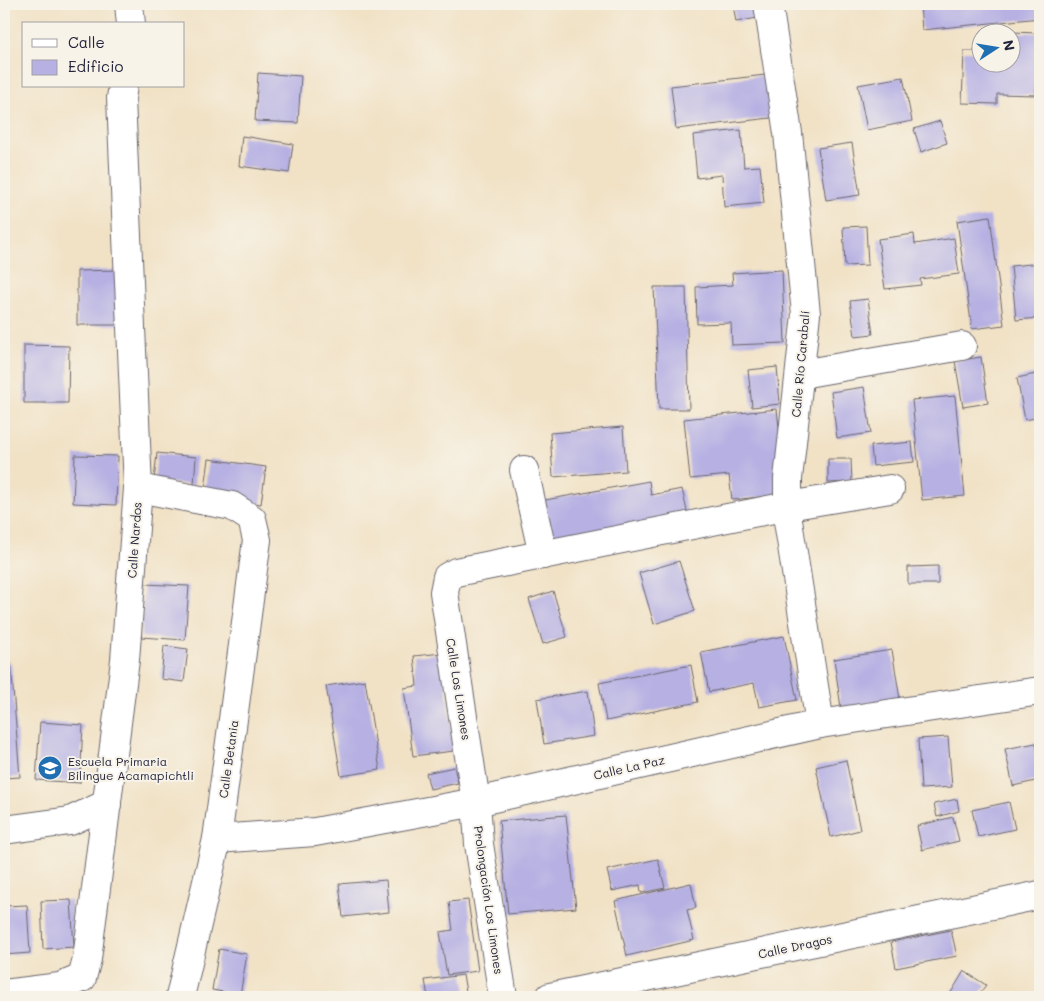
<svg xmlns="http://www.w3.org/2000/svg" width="1044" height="1001" viewBox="0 0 1044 1001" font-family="Mali,sans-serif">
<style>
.building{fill:#b6b0e3}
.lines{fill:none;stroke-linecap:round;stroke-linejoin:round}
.minor-casing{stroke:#6a656c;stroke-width:30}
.minor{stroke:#fff;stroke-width:28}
.labels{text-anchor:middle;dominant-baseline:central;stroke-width:4;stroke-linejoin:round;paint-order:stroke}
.street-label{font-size:12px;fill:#22223b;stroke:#f7f3e8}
.poi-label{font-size:12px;fill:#22223b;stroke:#f7f3e8;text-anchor:start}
</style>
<rect width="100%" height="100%" fill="#f7f3e8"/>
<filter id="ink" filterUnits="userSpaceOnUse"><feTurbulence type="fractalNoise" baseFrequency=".02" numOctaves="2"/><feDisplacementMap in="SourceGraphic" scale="10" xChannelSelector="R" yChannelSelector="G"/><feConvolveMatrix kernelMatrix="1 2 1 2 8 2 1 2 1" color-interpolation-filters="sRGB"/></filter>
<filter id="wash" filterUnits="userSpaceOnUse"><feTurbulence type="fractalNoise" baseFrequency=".0096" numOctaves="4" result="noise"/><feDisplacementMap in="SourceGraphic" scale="20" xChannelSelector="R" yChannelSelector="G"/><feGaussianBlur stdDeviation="1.12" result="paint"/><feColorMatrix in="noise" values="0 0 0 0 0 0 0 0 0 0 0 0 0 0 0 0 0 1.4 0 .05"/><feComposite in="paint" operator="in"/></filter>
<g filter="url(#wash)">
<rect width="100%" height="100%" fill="#f1e2c6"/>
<g id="blocks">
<!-- building -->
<g class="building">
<path d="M 733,4 L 754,4 L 757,18 L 736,22 Z"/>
<path d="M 920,4 L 1040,4 L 1040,18 L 922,30 Z"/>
<path d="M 1012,32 L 1038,33 L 1036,95 L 997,94 L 997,104 L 962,103 L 964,51 L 982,51 L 982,62 L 1012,62 Z"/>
<path d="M 258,73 L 301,76 L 298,123 L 255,121 Z"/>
<path d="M 774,74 L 779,117 L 676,129 L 671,86 Z"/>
<path d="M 903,77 L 912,121 L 867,130 L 858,85 Z"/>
<path d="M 940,121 L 947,143 L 921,152 L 914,129 Z"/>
<path d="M 741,130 L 744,167 L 760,166 L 764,203 L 724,207 L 722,175 L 697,178 L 693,135 Z"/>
<path d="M 242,136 L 293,144 L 289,173 L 239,166 Z"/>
<path d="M 852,143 L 860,195 L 826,200 L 818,148 Z"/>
<path d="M 990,216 L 1004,325 L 972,329 L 957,221 Z"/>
<path d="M 866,226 L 868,265 L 845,266 L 843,227 Z"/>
<path d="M 914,234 L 915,244 L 954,238 L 959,274 L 920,279 L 921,285 L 885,289 L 878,239 Z"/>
<path d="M 1040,263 L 1040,318 L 1016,320 L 1011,266 Z"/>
<path d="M 118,270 L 118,325 L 77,325 L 77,271 Z"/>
<path d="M 782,270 L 785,343 L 732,345 L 731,323 L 697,324 L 696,287 L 733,285 L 732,273 Z"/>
<path d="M 654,287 L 686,287 L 689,409 L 659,409 Z"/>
<path d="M 868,299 L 873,334 L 855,336 L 850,301 Z"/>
<path d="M 24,345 L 69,346 L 68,403 L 24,403 Z"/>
<path d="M 981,357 L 988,403 L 963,407 L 955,361 Z"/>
<path d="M 777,367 L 780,404 L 752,407 L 748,370 Z"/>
<path d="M 1040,373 L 1040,417 L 1025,420 L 1017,378 Z"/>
<path d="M 864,387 L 871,433 L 837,438 L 831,392 Z"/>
<path d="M 955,396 L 965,496 L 922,500 L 912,400 Z"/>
<path d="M 777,409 L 786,494 L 732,500 L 729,475 L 690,479 L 684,419 Z"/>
<path d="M 623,427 L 626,471 L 553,477 L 550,433 Z"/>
<path d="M 912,442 L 914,462 L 873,466 L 871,446 Z"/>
<path d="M 157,453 L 196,457 L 194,485 L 154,481 Z"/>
<path d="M 75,455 L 118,456 L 116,505 L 73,503 Z"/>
<path d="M 209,459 L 266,467 L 261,504 L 204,496 Z"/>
<path d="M 828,459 L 851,459 L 852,482 L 828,483 Z"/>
<path d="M 649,481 L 651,495 L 682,489 L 689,520 L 548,546 L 540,501 Z"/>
<path d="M 679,561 L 695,611 L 654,624 L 639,573 Z"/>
<path d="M 938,566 L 938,584 L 908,584 L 908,567 Z"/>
<path d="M 144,584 L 189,586 L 185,640 L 141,637 Z"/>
<path d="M 553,591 L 567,637 L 543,644 L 529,599 Z"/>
<path d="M 784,636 L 797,700 L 759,707 L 754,683 L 709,692 L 701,652 Z"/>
<path d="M 164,646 L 188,649 L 184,682 L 161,679 Z"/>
<path d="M 892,650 L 900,699 L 841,708 L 834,659 Z"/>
<path d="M 442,653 L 454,751 L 413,756 L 404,688 L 417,686 L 414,656 Z"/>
<path d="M 11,663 L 20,777 L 4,778 L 4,664 Z"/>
<path d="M 691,665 L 698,702 L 606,721 L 599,683 Z"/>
<path d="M 365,680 L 380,770 L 341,776 L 326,686 Z"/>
<path d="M 588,691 L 594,736 L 544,744 L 537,699 Z"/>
<path d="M 40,722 L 83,725 L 80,783 L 36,780 Z"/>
<path d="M 948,737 L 952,787 L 921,789 L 918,739 Z"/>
<path d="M 1036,743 L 1040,764 L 1040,780 L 1013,786 L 1005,749 Z"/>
<path d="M 846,760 L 860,830 L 831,837 L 816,767 Z"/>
<path d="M 454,767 L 458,783 L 430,789 L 426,773 Z"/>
<path d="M 957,799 L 959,811 L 937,817 L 934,804 Z"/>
<path d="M 1009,802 L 1015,829 L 978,837 L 972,810 Z"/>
<path d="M 566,815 L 576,908 L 508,914 L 499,821 Z"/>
<path d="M 953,817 L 959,841 L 922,850 L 917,826 Z"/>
<path d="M 658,859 L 665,888 L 641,893 L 640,885 L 612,891 L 607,870 Z"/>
<path d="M 386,880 L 389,912 L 343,917 L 339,884 Z"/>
<path d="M 691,883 L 696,908 L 687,910 L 694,940 L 627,956 L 615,901 Z"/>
<path d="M 71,900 L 74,947 L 43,949 L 41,901 Z"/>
<path d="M 468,900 L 478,971 L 447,975 L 440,932 L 453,930 L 449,902 Z"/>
<path d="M 27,905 L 30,953 L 4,955 L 4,906 Z"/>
<path d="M 951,930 L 957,956 L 896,968 L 891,942 Z"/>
<path d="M 219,949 L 247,954 L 240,995 L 212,990 Z"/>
<path d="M 964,971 L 986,985 L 977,997 L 950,997 L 949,996 Z"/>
<path d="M 463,975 L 467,997 L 428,997 L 425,980 Z"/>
</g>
</g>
</g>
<g filter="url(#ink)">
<use href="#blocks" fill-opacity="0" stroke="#6a656c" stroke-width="1"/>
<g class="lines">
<defs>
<g id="minor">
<path d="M 129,4 L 131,24"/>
<path d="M 768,4 L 788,133 L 806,314 L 788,479 L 788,521 L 820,724"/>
<path d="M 801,374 L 962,346"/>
<path d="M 524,470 L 543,555"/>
<path d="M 138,488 L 232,506 L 252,519 L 257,540 L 217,839 L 180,997"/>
<path d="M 4,830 L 70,821 L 107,804"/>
<path d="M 217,839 L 315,832 L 476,802 L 820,724 L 1040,691"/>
<path d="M 4,994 L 60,987 L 82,978 L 87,959 L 125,660 L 138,488 L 121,98 L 123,86"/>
<path d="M 503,997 L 479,844 L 476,802 L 444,592 L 447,577 L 456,572 L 788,506 L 890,489"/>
<path d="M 550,997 L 1040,895"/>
</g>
</defs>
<!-- minor casing -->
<use href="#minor" class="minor-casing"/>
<!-- minor -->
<use href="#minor" class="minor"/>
</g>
</g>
<!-- icons -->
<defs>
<symbol id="school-disc" viewBox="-11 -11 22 22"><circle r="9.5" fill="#1f6fb2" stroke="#f7f3e8"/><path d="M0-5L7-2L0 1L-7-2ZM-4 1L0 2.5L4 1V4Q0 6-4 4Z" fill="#fff"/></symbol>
</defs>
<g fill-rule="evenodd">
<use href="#school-disc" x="36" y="754" width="28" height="28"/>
</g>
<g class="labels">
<!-- street labels -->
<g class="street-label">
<text transform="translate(800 364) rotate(-85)">Calle Río Carabalí</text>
<text transform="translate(134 540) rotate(-86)">Calle Nardos</text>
<text transform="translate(459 689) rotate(81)">Calle Los Limones</text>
<text transform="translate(228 759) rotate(-82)">Calle Betania</text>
<text transform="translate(629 767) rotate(-13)">Calle La Paz</text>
<text transform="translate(489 900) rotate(82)">Prolongación Los Limones</text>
<text transform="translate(795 946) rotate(-12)">Calle Dragos</text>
</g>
<!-- poi labels -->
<g class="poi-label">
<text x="68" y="761">Escuela Primaria<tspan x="68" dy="14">Bilingue Acamapichtli</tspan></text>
</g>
</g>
<!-- margin -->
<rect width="1044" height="1001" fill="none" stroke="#f7f3e8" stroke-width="20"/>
<!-- legend -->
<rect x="22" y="22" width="162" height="65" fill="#f7f3e8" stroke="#a29fa3"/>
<rect x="32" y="39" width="25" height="8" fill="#ffffff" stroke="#a29fa3"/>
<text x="68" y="48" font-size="15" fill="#22223b">Calle</text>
<rect x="32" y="60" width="25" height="15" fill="#b6b0e3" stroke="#a29fa3"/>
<text x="68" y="72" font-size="15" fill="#22223b">Edificio</text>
<!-- north arrow -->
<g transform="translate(996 48) rotate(78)"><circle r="24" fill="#f7f3e8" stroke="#a29fa3"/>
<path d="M0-4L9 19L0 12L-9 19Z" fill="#1f6fb2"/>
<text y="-8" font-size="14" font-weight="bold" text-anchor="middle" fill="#22223b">N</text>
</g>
</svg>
